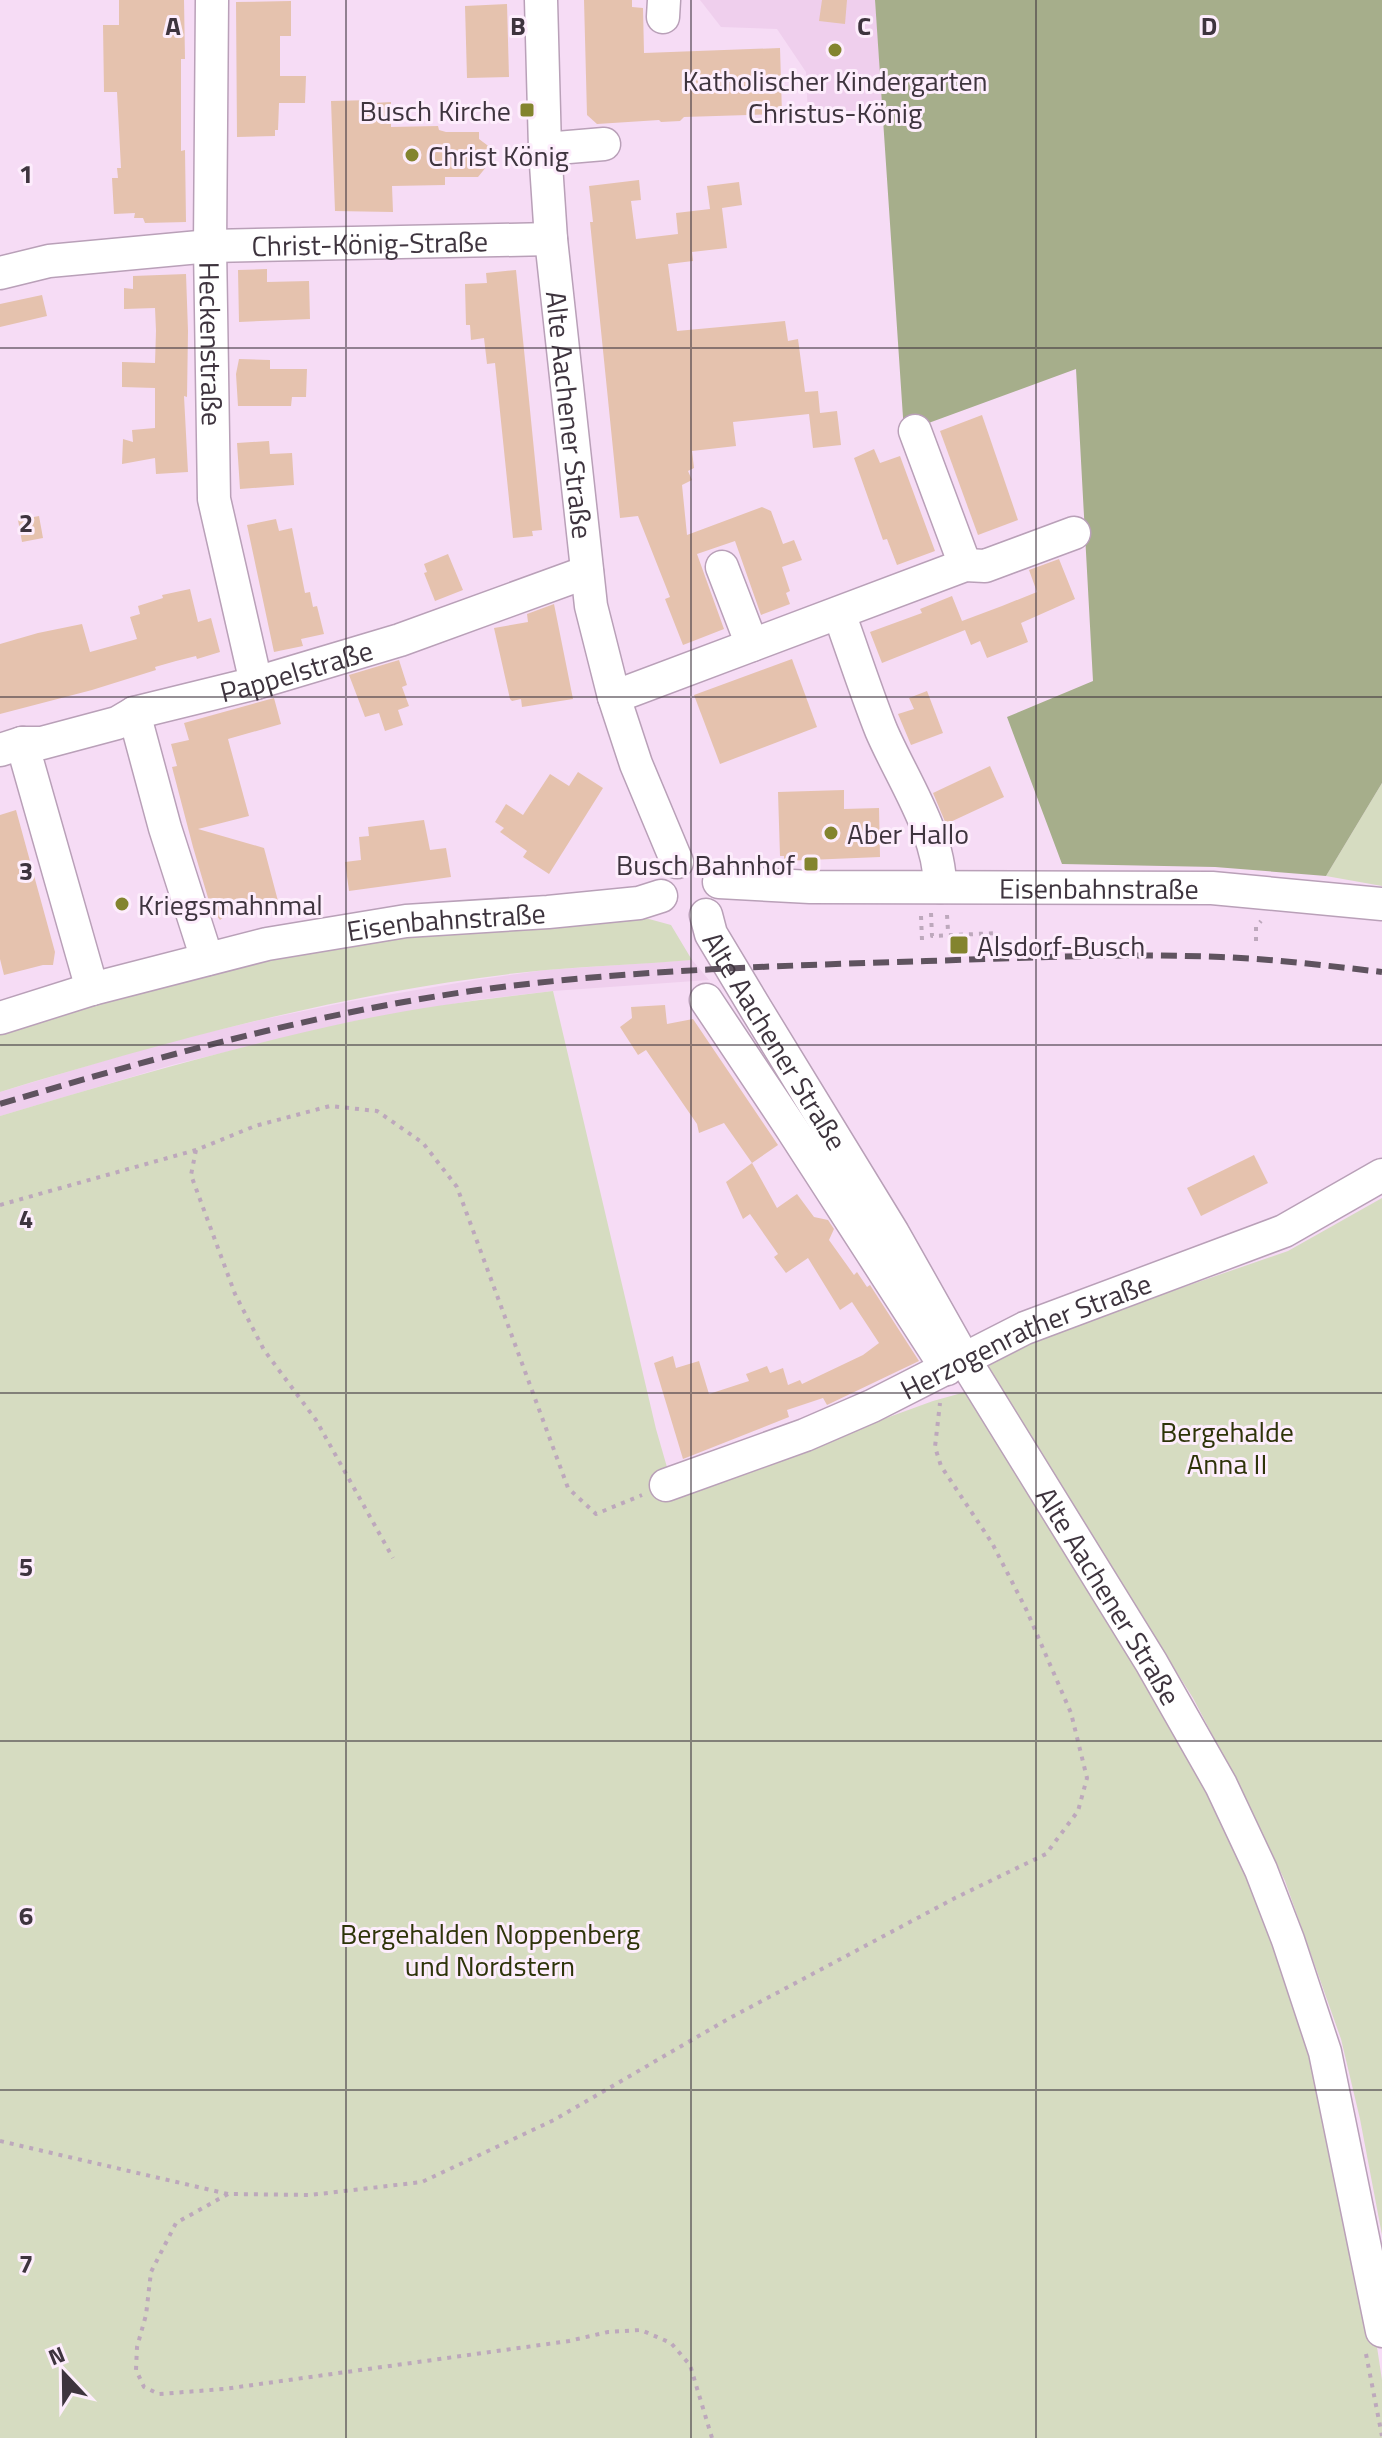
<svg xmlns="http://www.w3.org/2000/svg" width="1382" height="2438" viewBox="0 0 1382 2438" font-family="'Titillium Web',sans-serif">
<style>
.built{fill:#efcfed}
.green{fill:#d6dcc1}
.forest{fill:#a6ae8b}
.building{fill:#e5c2ae}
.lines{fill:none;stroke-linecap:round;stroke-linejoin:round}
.minor-casing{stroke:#b9a0b8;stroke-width:35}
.path{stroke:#bda8bc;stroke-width:4;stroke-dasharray:4 6;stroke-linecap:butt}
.minor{stroke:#fff;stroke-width:32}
.rail{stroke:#5f535f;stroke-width:6;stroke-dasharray:16 8;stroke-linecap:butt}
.grid{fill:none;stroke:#3e343e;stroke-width:2;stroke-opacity:0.55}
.poi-dot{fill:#83842e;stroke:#fdedfc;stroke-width:3}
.labels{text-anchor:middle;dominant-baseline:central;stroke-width:6;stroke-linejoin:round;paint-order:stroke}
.poi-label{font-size:28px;fill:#3e343e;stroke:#fdedfc;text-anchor:start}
.street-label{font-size:28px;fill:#3e343e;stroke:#fdedfc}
.park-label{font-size:28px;fill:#2d3308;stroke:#fdedfc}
.grid-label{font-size:26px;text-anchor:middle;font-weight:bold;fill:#3e343e;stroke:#fdedfc;stroke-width:6;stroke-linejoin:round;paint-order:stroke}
</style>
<rect width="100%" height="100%" fill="#f6dcf5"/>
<!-- built -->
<g class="built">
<path d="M 700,0 L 875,0 L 883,114 L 808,115 L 806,72 L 777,29 L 721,27 Z"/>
<path d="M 692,960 L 709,980 L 553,991 L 476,1000 L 355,1021 L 172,1065 L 0,1116 L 0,1092 L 167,1042 L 260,1020 L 352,1001 L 475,980 L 545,970 Z"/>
</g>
<!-- green -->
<g class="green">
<path d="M 1382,783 L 1382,886 L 1326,876 Z"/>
<path d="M 616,919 L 649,919 L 671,925 L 692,960 C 644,964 595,966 546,970 C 360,988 178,1038 0,1092 L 0,1030 L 197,973 L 378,937 Z"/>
<path d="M 553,991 L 656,1429 L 675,1495 L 933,1401 L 969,1391 L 1269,1882 L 1332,2129 L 1377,2347 L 1382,2380 L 1382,2438 L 0,2438 L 0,1116 C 117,1081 234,1047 354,1021 C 419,1007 486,999 553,991 Z"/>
<path d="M 1382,1198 L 1382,2235 L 1360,2119 L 1341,2039 L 1285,1881 L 1238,1784 L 1193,1698 L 978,1358 L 1288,1251 Z"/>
</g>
<!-- forest -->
<path class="forest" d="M 875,0 L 1382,0 L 1382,783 L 1326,876 L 1215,867 L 1062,864 L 1007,717 L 1093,681 L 1076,369 L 904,432 Z"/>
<!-- building -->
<g class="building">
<path d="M 119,0 L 184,0 L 185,59 L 181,59 L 181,151 L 185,150 L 186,222 L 145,223 L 143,218 L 134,218 L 135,213 L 114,214 L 112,178 L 118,178 L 117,168 L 121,168 L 117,92 L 104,92 L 103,25 L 119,25 Z"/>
<path d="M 584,0 L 632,0 L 632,7 L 643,8 L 644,53 L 780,48 L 782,114 L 684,117 L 680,121 L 661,122 L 659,120 L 597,124 L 587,115 Z"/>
<path d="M 822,0 L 847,0 L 845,24 L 819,21 Z"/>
<path d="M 291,1 L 291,36 L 280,36 L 280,76 L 306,76 L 305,103 L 279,103 L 278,130 L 275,130 L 275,136 L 237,137 L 236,2 Z"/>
<path d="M 507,4 L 509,77 L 467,78 L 465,6 Z"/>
<path d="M 373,100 L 373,103 L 391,102 L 391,127 L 438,126 L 439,130 L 446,132 L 479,132 L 479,139 L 491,148 L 491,161 L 478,177 L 445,177 L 445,185 L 392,186 L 393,212 L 335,211 L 331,101 Z"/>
<path d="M 639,180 L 641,200 L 631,201 L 636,239 L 678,234 L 676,213 L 710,209 L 707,186 L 739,182 L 742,205 L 722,208 L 727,248 L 692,252 L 693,261 L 668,264 L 677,331 L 785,321 L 788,341 L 798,339 L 805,392 L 818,391 L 820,413 L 837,411 L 841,445 L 813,448 L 809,414 L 733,422 L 736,446 L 692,451 L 694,468 L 688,471 L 692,480 L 682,485 L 687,535 L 762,507 L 771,511 L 783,544 L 794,540 L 802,560 L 782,567 L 790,591 L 786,593 L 790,604 L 761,615 L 735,541 L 697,554 L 724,629 L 683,645 L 665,599 L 670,597 L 638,516 L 620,518 L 590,222 L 593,222 L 589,186 Z"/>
<path d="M 267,269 L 267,282 L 309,281 L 310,319 L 239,322 L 238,270 Z"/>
<path d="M 516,270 L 542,530 L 532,531 L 533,536 L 513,538 L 495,363 L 487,364 L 484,338 L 471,340 L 470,325 L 466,325 L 465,284 L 487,283 L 486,273 Z"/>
<path d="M 186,274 L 188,331 L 187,397 L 184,396 L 188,472 L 156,474 L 155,458 L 122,464 L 123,439 L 133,442 L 132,430 L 155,428 L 155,388 L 122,387 L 122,362 L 155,363 L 156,331 L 155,308 L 124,309 L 124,288 L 133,289 L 133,276 Z"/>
<path d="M 42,295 L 47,316 L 0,327 L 0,304 Z"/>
<path d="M 239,359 L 270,360 L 270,369 L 307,369 L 306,397 L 292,397 L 291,406 L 238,406 L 236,374 Z"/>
<path d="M 982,415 L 1018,520 L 978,535 L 940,431 Z"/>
<path d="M 269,441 L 270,454 L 292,453 L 294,485 L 240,489 L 237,443 Z"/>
<path d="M 874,449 L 880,463 L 900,456 L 935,551 L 897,565 L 887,539 L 883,540 L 854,458 Z"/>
<path d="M 39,516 L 43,538 L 22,542 L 18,520 Z"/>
<path d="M 276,519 L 279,531 L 292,528 L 305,593 L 310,592 L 313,607 L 317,606 L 324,634 L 301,639 L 303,646 L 274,652 L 247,525 Z"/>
<path d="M 448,554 L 463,590 L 435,601 L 424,573 L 427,572 L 424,564 Z"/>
<path d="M 1059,559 L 1075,599 L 1021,623 L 1028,642 L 987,658 L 980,641 L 971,645 L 965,630 L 882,663 L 870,632 L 922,613 L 920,609 L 952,596 L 962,621 L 1002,606 L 1037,592 L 1029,570 Z"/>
<path d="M 190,589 L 198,622 L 211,618 L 220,652 L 197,659 L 196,656 L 176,661 L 155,667 L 156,670 L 92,690 L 0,714 L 0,644 L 38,633 L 82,624 L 90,652 L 137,639 L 130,617 L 140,614 L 138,606 L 163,598 L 162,595 Z"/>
<path d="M 554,604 L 573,699 L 522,707 L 521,699 L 512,701 L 510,699 L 494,628 L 528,622 L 527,614 Z"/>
<path d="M 792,659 L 817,727 L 720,764 L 694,695 Z"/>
<path d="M 399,660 L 407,685 L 402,687 L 409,706 L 398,710 L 403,725 L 385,731 L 379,713 L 365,717 L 349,675 Z"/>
<path d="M 927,691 L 943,733 L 911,745 L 898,714 L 914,709 L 909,698 Z"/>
<path d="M 274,698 L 281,724 L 228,739 L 249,816 L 198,829 L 264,848 L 278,901 L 227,914 L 220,920 L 211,908 L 193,847 L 172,767 L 177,766 L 171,744 L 189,740 L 184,723 Z"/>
<path d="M 990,766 L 1004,797 L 946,824 L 933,793 Z"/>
<path d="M 578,772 L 603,788 L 549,874 L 523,857 L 527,851 L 500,832 L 504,828 L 495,822 L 506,804 L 523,815 L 550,774 L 569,786 Z"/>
<path d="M 844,790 L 844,809 L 879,808 L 880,857 L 784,861 L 784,856 L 780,856 L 778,792 Z"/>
<path d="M 16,810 L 55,952 L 53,965 L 43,965 L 4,975 L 0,959 L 0,815 Z"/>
<path d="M 424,820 L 430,850 L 446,848 L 451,877 L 349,891 L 345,862 L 361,860 L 359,837 L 369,836 L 368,827 Z"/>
<path d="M 665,1005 L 667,1024 L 693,1019 L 778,1145 L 752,1163 L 724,1123 L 699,1133 L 697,1124 L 646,1050 L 638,1055 L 620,1027 L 632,1018 L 631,1007 Z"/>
<path d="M 1254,1155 L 1268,1183 L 1201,1216 L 1187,1188 Z"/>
<path d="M 752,1163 L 777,1208 L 797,1194 L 814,1217 L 828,1220 L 834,1229 L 829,1240 L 854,1275 L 857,1272 L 867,1287 L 870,1285 L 919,1361 L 827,1405 L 823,1398 L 787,1410 L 789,1417 L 683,1459 L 654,1363 L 673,1356 L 676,1368 L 699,1361 L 709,1394 L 749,1381 L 746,1374 L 767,1366 L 770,1373 L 783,1368 L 788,1385 L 800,1380 L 802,1384 L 863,1355 L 879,1343 L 852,1302 L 840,1310 L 808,1258 L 786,1273 L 774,1257 L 778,1254 L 750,1214 L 743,1219 L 726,1182 Z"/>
</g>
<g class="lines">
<defs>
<g id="minor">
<path id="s1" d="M 212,0 L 210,246 L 214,499 L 256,683"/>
<path id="s2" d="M 541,0 L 545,149 L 551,239 L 591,606 L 614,697 L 636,764 L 677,862"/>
<path d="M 663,17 L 664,0"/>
<path d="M 545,149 L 604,144"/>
<path id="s3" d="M 0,273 L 49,261 L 210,246 L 551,239"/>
<path d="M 915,431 L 965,565"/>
<path d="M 722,567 L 752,645"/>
<path d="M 839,613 C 853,652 866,692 881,730 C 902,779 940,833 940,887"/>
<path d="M 614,697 L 965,565 L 985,566 L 1074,533"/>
<path d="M 134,713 L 165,828 L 207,959"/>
<path d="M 22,743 L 92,989"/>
<path id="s4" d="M 0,750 L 22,743 L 42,743 L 117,723 L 134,713 L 256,683 L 400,640 L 587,572"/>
<path id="s5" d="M 719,882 L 810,887 L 1212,888 L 1382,904"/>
<path id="s6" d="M 706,915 L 711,934 L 756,1009 L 893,1233 L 964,1359 L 1151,1662 L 1221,1785 L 1261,1870 L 1288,1940 L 1325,2052 L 1382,2331"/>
<path d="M 706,1000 L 792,1129 L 947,1369"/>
<path id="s7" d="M 0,1018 L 92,989 L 267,944 L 406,921 L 548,912 L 639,903 L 661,896"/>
<path id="s8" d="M 666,1485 L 805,1435 L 872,1406 L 1025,1328 L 1284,1231 L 1382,1175"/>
</g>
</defs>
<!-- minor casing -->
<use href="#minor" class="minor-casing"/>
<!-- path -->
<g class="path">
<path d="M 931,913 L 932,936 L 998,933 L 999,937"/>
<path d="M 947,915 L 948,931"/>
<path d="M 921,916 L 922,940"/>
<path d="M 1256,941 L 1256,927 L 1261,921"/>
<path d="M 196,1150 L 191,1175 L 235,1294 L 264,1350 L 316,1420 L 393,1558"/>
<path d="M 0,1205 L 196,1150 L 255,1126 L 330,1106 L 377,1111 L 423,1143 L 457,1187 L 568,1488 L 596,1514 L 642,1495"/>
<path d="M 0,2141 L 228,2194 L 310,2195 L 422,2182 L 554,2120 L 728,2019 L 955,1898 L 1046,1854 L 1078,1811 L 1087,1778 L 1071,1713 L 1026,1609 L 992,1543 L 941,1466 L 935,1447 L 940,1403"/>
<path d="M 228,2194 L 176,2223 L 151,2272 L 146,2315 L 137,2347 L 136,2370 L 144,2387 L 159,2394 L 224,2389 L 569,2341 L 608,2332 L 641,2330 L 671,2343 L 690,2365 L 712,2438"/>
<path d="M 1366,2354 L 1382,2436"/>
</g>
<!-- minor -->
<use href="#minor" class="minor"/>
<!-- rail -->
<path class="rail" d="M 0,1104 C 157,1057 316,1013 478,990 C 626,970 777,966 926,961 C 1025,958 1123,953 1221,957 C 1275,959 1329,966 1382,972"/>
</g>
<!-- grid -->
<path class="grid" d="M 346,0 L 346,2438M 691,0 L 691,2438M 1036,0 L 1036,2438M 0,348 L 1382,348M 0,697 L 1382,697M 0,1045 L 1382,1045M 0,1393 L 1382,1393M 0,1741 L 1382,1741M 0,2090 L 1382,2090"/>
<!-- markers -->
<g class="poi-dot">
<circle cx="835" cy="50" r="8"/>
<rect x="519" y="102" width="16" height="16" rx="4"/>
<circle cx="412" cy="155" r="8"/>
<circle cx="831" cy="833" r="8"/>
<rect x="803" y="856" width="16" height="16" rx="4"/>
<circle cx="122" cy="904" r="8"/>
<rect x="949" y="935" width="20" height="20" rx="4"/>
</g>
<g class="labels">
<!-- poi labels -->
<g class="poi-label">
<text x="835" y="80" text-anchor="middle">Katholischer Kindergarten<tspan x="835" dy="32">Christus-König</tspan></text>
<text x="511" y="110" text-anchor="end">Busch Kirche</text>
<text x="428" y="155">Christ König</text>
<text x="847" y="833">Aber Hallo</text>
<text x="795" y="864" text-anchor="end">Busch Bahnhof</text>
<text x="138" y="904">Kriegsmahnmal</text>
<text x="977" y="945">Alsdorf-Busch</text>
</g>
<!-- street labels -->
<g class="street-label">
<text stroke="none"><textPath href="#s3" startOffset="372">Christ-König-Straße</textPath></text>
<text stroke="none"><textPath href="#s1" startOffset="344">Heckenstraße</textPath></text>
<text stroke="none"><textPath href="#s2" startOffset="416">Alte Aachener Straße</textPath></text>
<text stroke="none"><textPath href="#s4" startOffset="308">Pappelstraße</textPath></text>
<text stroke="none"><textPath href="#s5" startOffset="380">Eisenbahnstraße</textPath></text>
<text stroke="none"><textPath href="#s7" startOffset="458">Eisenbahnstraße</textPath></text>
<text stroke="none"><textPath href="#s6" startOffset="144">Alte Aachener Straße</textPath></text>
<text stroke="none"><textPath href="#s8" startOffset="390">Herzogenrather Straße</textPath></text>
<text stroke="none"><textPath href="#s6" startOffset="792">Alte Aachener Straße</textPath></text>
</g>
<!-- park labels -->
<g class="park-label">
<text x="1227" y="1431">Bergehalde<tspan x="1227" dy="32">Anna II</tspan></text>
<text x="490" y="1933">Bergehalden Noppenberg<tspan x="490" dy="32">und Nordstern</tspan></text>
</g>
</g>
<g class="grid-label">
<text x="173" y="35">A</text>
<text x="518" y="35">B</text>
<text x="864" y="35">C</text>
<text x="1209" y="35">D</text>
<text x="26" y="183">1</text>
<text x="26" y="532">2</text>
<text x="26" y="880">3</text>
<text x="26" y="1228">4</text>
<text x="26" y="1576">5</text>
<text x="26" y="1925">6</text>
<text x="26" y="2273">7</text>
</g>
<!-- north arrow -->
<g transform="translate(64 2374) rotate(338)" stroke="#fdedfc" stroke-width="6" paint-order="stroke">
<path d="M0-6L14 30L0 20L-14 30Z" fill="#3e343e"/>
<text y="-12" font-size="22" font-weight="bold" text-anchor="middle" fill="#3e343e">N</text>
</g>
</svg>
